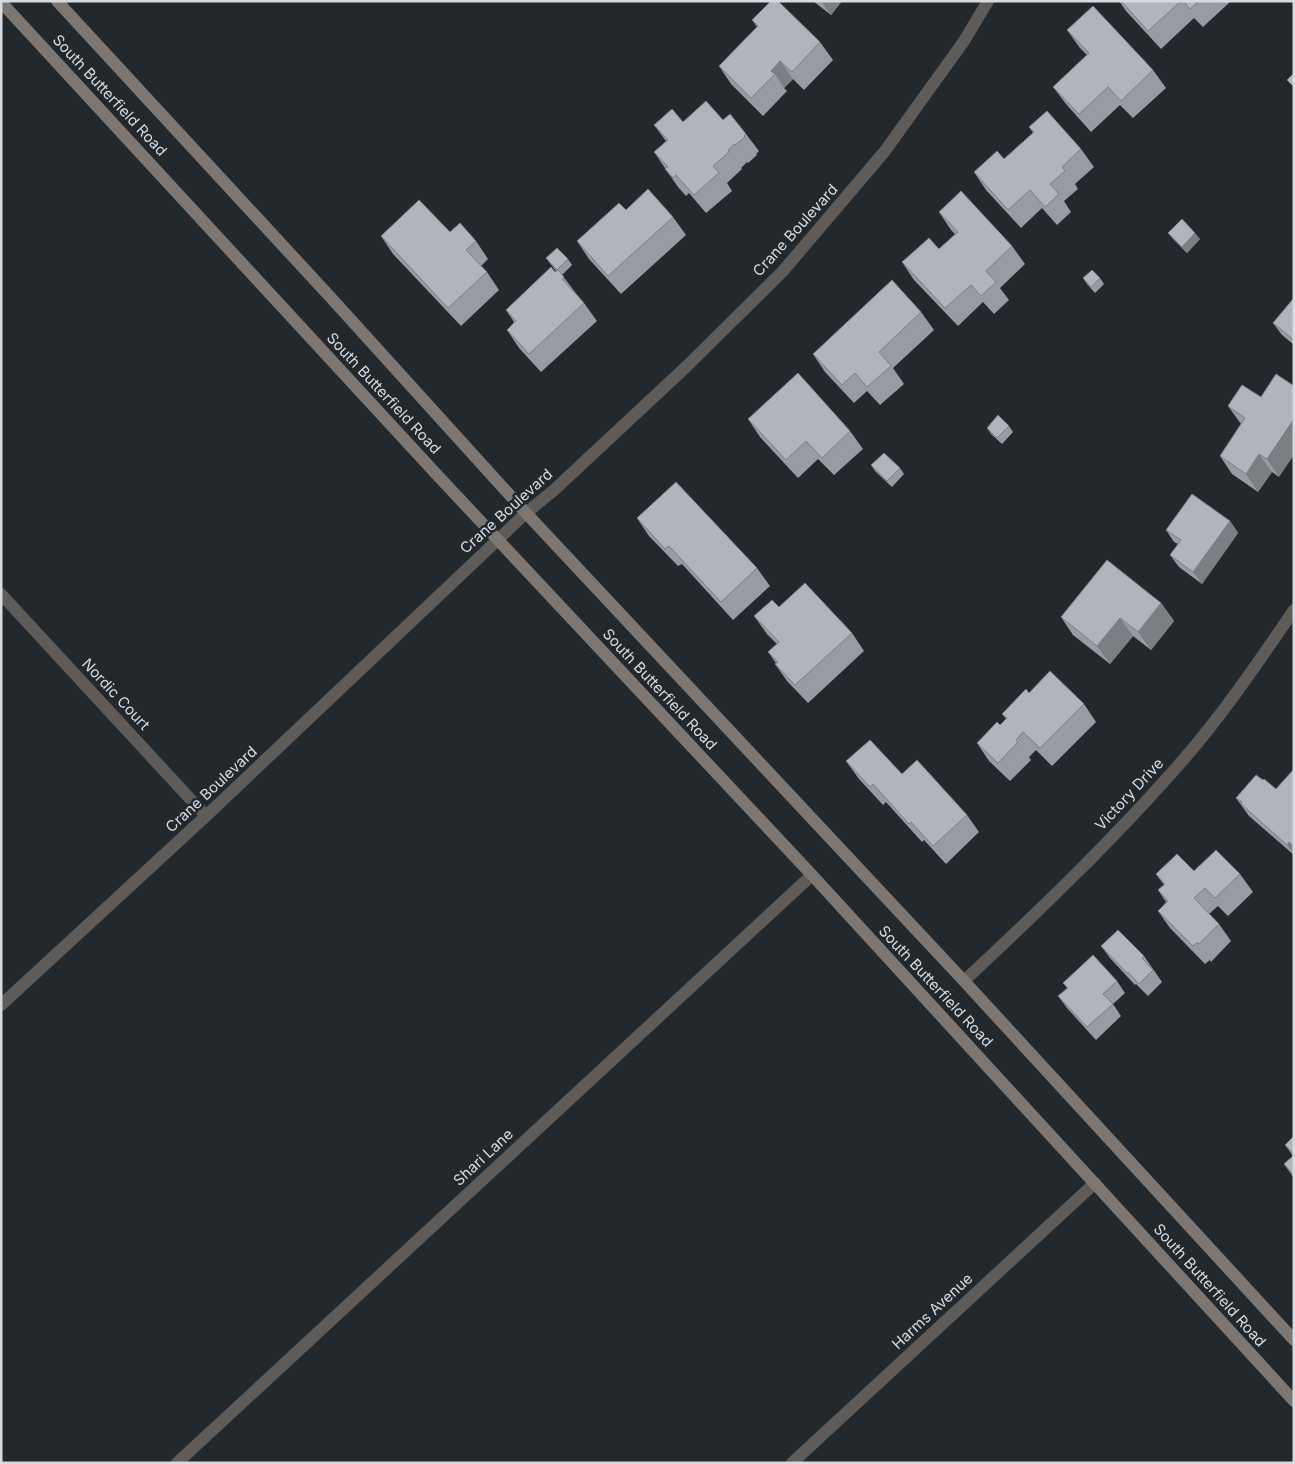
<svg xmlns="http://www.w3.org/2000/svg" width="1295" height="1464" viewBox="0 0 1295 1464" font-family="Inter,sans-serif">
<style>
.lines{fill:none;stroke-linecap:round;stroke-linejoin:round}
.street{stroke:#5e5b59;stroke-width:12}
.secondary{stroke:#7d7774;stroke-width:12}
.wall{fill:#969ca1}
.shaded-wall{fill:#7a7f83}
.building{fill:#afb5bb;stroke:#7a7f83}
.labels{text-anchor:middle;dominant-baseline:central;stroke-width:5;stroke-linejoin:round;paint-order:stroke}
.street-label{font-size:15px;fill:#d7dade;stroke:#23282d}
</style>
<rect width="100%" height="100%" fill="#23282d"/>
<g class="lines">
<!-- street -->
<g class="street">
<path d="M 1,594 L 206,816"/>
<path d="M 964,981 C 1040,910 1115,838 1183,760 C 1224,713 1259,661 1294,610"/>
<path d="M 1,1005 L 206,816 L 526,513 L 553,491 L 687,366 L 783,271 L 885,151 L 964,41 L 988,1"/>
<path d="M 177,1463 L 812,875"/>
<path d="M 792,1463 L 1095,1183"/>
</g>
<!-- secondary -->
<g class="secondary">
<path d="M 57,1 L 333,300 L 526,513 L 964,981 L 1294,1340"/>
<path d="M 1,2 L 439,477 L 812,875 L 1294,1401"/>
</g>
</g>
<!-- wall -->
<g class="wall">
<path d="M 813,1 L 842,1 L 831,15 Z"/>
<path d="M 1119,1 L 1231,1 L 1203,27 L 1194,18 L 1161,49 L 1126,11 Z"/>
<path d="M 752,20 L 820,42 L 833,60 L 804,90 L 793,79 L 784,88 L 787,91 L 763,116 L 731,84 L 719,66 L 757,27 Z"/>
<path d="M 1067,30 L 1153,70 L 1166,88 L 1133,118 L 1120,105 L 1091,132 L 1066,104 L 1053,87 L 1087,55 L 1080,48 Z"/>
<path d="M 723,120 L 746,134 L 759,151 L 756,154 L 757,155 L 748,163 L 747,162 L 741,168 L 742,169 L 727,183 L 732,191 L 706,213 L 689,193 L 686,196 L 678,187 L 654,152 L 666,141 L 654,125 L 683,122 Z"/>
<path d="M 1029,127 L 1081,149 L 1094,167 L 1075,184 L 1078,189 L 1064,201 L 1071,212 L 1057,225 L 1042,208 L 1021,228 L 986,190 L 974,172 L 1004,159 L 1033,133 Z"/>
<path d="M 626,210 L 673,217 L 686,235 L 621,294 L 589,259 L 577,241 Z"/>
<path d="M 939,212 L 1012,246 L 1025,264 L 1000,288 L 1009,300 L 994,314 L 983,302 L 958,326 L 914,280 L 902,262 L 939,249 L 955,234 L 951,230 Z"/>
<path d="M 450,232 L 476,241 L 488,259 L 481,266 L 487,272 L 499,290 L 461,326 L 393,254 L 381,236 Z"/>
<path d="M 1168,233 L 1200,239 L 1187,253 L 1173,239 Z"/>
<path d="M 546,258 L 568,259 L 572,265 L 562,275 L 575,292 L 584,303 L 597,321 L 541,372 L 519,348 L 507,330 L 514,322 L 506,310 L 556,271 Z"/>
<path d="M 1083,278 L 1100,278 L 1104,284 L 1095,293 L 1087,284 Z"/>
<path d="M 1294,300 L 1294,345 L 1282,335 L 1273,323 Z"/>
<path d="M 921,312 L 934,330 L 893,368 L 904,384 L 880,405 L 867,391 L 854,403 L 825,372 L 813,354 Z"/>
<path d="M 1242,385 L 1279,477 L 1272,472 L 1258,492 L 1232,474 L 1220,456 L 1241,424 L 1228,406 Z"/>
<path d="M 748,419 L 850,431 L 863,449 L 834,475 L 818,459 L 798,478 L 760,437 Z"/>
<path d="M 1009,426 L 1013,432 L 1002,444 L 991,434 L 987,428 Z"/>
<path d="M 871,465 L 900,468 L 904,474 L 892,487 L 875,471 Z"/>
<path d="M 637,518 L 757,568 L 770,586 L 733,620 L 682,564 L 678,566 L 649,536 Z"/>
<path d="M 1230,521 L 1238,533 L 1202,584 L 1179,567 L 1170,555 L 1178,544 L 1174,542 L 1166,530 Z"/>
<path d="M 1161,603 L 1174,621 L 1151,650 L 1133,636 L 1110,664 L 1073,635 L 1061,617 Z"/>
<path d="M 779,607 L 852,633 L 864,651 L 808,703 L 787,681 L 775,664 L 776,663 L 768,652 L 777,644 L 767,634 L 754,616 Z"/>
<path d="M 1029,693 L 1084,704 L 1096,722 L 1052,766 L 1036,750 L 1029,757 L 1031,760 L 1010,781 L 989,761 L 977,743 L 1000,725 L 1006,719 L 1002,714 Z"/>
<path d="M 846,761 L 902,774 L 967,815 L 979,832 L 946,864 L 924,840 L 922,842 L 886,802 L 883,805 L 859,779 Z"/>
<path d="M 1294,769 L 1294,855 L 1249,816 L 1236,798 L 1276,789 Z"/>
<path d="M 1194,871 L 1240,874 L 1253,892 L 1228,916 L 1218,906 L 1209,914 L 1219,924 L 1231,941 L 1211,962 L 1210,960 L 1205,964 L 1170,928 L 1158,911 L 1166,902 L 1158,890 L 1164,885 L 1156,874 Z"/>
<path d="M 1101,946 L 1144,956 L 1162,982 L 1148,996 L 1136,984 L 1135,985 L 1110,958 Z"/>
<path d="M 1117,981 L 1125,993 L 1113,1004 L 1121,1016 L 1096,1040 L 1067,1008 L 1058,996 L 1067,988 L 1063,983 Z"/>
<path d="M 1294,1136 L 1294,1178 L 1284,1164 L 1293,1156 L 1285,1145 Z"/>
</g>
<!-- shaded-wall -->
<g class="shaded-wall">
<path d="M 821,1 L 842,1 L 831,15 Z"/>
<path d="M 780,61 L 793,79 L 784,88 L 775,74 L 771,71 Z"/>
<path d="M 1195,233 L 1200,239 L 1187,253 L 1182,247 Z"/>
<path d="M 1294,419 L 1294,455 L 1279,477 L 1267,459 Z"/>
<path d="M 1259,454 L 1272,472 L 1258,492 L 1246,474 Z"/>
<path d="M 1230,521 L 1238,533 L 1202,584 L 1193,572 Z"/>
<path d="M 1161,603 L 1174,621 L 1151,650 L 1138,632 Z"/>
<path d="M 1120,618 L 1133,636 L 1110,664 L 1097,646 Z"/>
<path d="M 1289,842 L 1294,849 L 1294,854 L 1287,845 Z"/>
</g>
<!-- building -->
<g class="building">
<path d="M 771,1 L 778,1 L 820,42 L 792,72 L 780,61 L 771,71 L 775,74 L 751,98 L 719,66 L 758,26 L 752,20 Z"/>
<path d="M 1121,1 L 1181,1 L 1148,31 Z"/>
<path d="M 1183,1 L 1199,1 L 1190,9 Z"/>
<path d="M 1093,6 L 1153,70 L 1121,101 L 1108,87 L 1079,114 L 1053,87 L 1089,53 L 1067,30 Z"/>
<path d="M 1294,73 L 1294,87 L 1287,80 Z"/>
<path d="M 706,101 L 723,120 L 730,114 L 746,134 L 744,136 L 745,137 L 735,145 L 734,144 L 728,150 L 729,152 L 713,166 L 719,173 L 694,195 L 676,175 L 673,178 L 665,169 L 668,167 L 654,152 L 668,140 L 654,125 L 672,109 L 683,122 Z"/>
<path d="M 1047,111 L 1081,149 L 1062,167 L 1065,171 L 1050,184 L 1059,194 L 1045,207 L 1030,190 L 1008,210 L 974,172 L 997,151 L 1004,159 L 1034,132 L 1029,127 Z"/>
<path d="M 648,189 L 673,217 L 608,276 L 577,241 L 619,203 L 626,210 Z"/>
<path d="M 961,191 L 1012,246 L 986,271 L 996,282 L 981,296 L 971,285 L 945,308 L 902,262 L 929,238 L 939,249 L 958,232 L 939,212 Z"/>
<path d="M 419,200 L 450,232 L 460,223 L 476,241 L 466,250 L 487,272 L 448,308 L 381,236 Z"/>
<path d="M 1182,219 L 1195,233 L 1182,247 L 1168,233 Z"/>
<path d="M 557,248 L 568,259 L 557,270 L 546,258 Z"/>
<path d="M 551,267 L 555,272 L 558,270 L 564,277 L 562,279 L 584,303 L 529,354 L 507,330 L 516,321 L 506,310 Z"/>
<path d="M 1092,270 L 1100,278 L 1091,287 L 1083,278 Z"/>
<path d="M 892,280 L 921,312 L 879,352 L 891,366 L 867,387 L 855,373 L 842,385 L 813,354 Z"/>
<path d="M 1293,299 L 1294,300 L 1294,340 L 1273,323 Z"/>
<path d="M 798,373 L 850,431 L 822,458 L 806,441 L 786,460 L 748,419 Z"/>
<path d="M 1276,374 L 1294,386 L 1294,419 L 1267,459 L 1259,454 L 1246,474 L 1220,456 L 1245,418 L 1228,406 L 1242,385 L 1261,397 Z"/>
<path d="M 998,415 L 1009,426 L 997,438 L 987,428 Z"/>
<path d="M 884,453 L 900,468 L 887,481 L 871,465 Z"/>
<path d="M 676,482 L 757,568 L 721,602 L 669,546 L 665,549 L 637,518 Z"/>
<path d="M 1192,494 L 1230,521 L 1193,572 L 1170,555 L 1181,540 L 1166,530 Z"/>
<path d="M 1107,560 L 1161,603 L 1138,632 L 1120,618 L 1097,646 L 1061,617 Z"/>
<path d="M 805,583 L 852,633 L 795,685 L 775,664 L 778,662 L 768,652 L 779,642 L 754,616 L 772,600 L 779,607 Z"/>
<path d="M 1050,671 L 1084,704 L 1040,748 L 1023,732 L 1016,740 L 1018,742 L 998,763 L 977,743 L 997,722 L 1000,725 L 1007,718 L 1002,714 L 1026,689 L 1029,693 Z"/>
<path d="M 870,740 L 902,774 L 917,760 L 967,815 L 933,846 L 911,822 L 909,824 L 873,784 L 870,787 L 846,761 Z"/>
<path d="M 1294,769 L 1294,843 L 1292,845 L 1289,842 L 1287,845 L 1241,804 L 1242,802 L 1236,798 L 1256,775 L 1263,780 L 1264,779 L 1276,789 Z"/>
<path d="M 1216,850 L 1240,874 L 1215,898 L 1205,888 L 1194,898 L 1219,924 L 1199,944 L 1197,942 L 1193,946 L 1158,911 L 1168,901 L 1158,890 L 1165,884 L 1156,874 L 1177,854 L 1194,871 Z"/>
<path d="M 1118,930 L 1144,956 L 1142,958 L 1153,970 L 1139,984 L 1128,972 L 1127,973 L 1101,946 Z"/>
<path d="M 1093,955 L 1117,981 L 1103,994 L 1113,1004 L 1087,1027 L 1058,996 L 1068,988 L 1063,983 Z"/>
<path d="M 1294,1136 L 1294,1154 L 1285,1145 Z"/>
<path d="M 1294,1155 L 1294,1175 L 1284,1164 Z"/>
</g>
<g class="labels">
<!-- street labels -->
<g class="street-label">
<text transform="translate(110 95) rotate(47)">South Butterfield Road</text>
<text transform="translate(795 230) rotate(-48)">Crane Boulevard</text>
<text transform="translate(384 393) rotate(47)">South Butterfield Road</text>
<text transform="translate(506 511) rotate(-42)">Crane Boulevard</text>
<text transform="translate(660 689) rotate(47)">South Butterfield Road</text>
<text transform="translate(116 694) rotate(47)">Nordic Court</text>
<text transform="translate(211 789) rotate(-43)">Crane Boulevard</text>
<text transform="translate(1129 794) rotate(-47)">Victory Drive</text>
<text transform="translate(936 986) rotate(47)">South Butterfield Road</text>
<text transform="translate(483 1157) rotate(-43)">Shari Lane</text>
<text transform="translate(1210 1285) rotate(48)">South Butterfield Road</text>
<text transform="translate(932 1311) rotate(-43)">Harms Avenue</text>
</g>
</g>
<!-- border -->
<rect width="1295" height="1464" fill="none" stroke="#d7dade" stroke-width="5"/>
</svg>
